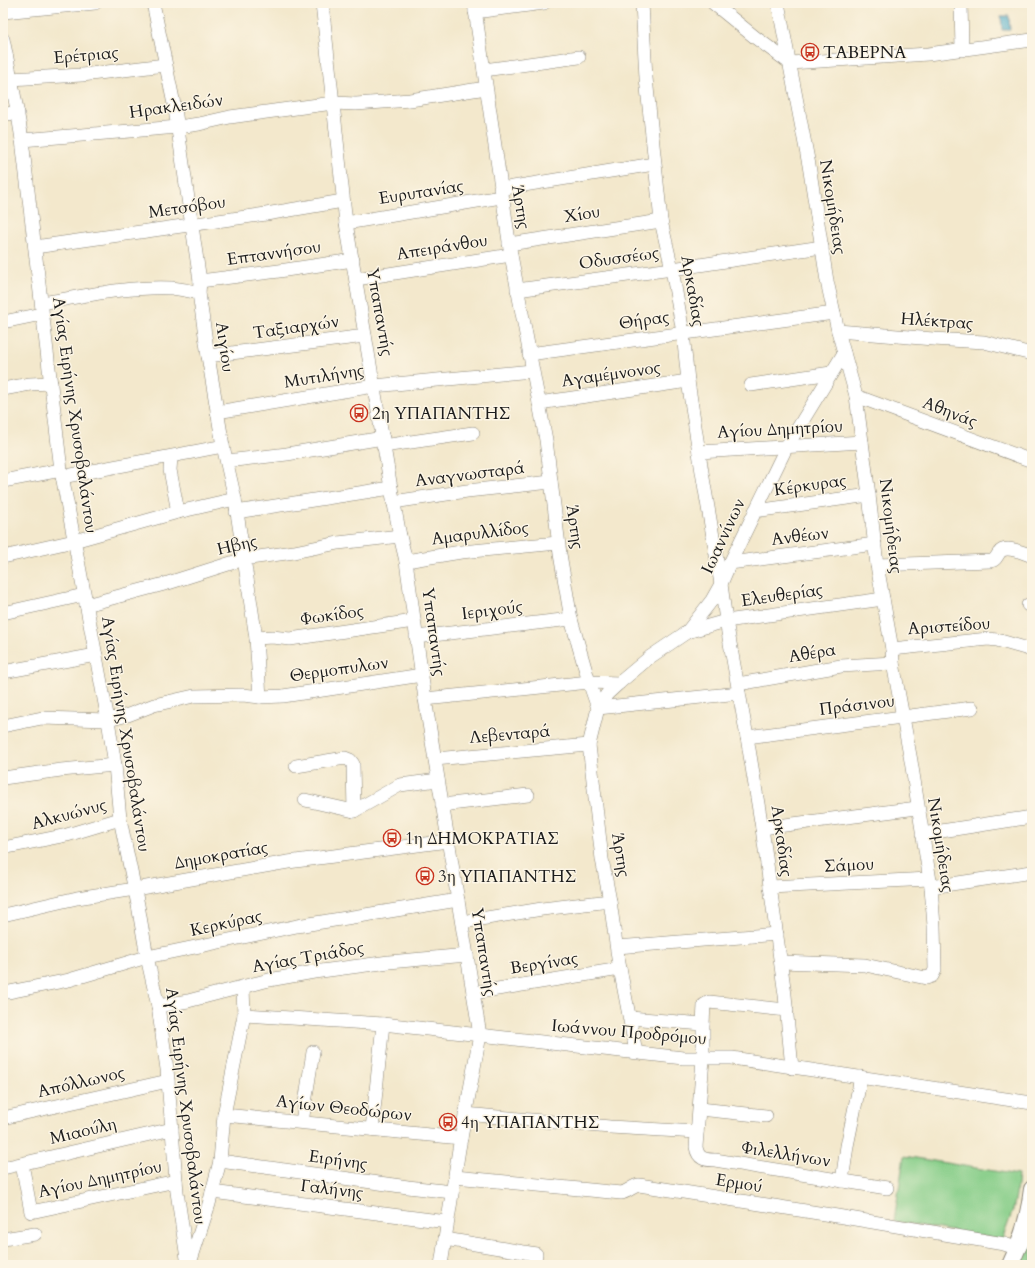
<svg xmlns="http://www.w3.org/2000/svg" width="1035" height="1268" viewBox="0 0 1035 1268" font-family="Cardo,serif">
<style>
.green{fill:#87ce89;stroke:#527552}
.water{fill:#47a9c7;stroke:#326272}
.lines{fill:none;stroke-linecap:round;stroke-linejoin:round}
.minor-casing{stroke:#888274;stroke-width:14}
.major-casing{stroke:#888274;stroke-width:18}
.minor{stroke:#fff;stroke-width:13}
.major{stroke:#fff;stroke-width:16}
.labels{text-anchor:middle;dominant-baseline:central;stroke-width:3;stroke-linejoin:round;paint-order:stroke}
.poi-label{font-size:17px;fill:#1c1c1c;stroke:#fcf5e5;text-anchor:start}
.street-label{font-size:17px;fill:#1c1c1c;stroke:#fcf5e5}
</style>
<rect width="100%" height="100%" fill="#fcf5e5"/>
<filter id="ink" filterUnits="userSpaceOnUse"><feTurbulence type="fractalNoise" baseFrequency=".025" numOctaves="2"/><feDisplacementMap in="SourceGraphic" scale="8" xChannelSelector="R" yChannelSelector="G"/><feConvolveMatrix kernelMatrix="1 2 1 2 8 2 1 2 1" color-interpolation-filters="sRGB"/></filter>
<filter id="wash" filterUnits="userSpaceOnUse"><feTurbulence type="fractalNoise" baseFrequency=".012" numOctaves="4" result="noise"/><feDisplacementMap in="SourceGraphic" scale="16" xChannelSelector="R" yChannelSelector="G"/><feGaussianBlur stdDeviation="0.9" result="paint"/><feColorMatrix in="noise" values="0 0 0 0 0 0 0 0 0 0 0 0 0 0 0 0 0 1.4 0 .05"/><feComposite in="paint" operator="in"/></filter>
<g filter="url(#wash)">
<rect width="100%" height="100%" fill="#f3e8cc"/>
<!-- green -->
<g class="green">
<path d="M 904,1156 L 1018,1175 L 1016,1195 L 1013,1210 L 1002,1240 L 894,1221 Z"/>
<path d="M 1032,1241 L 1032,1265 L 1017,1265 Z"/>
</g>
<!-- water -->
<path class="water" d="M 1001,16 L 1009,16 L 1010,30 L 1002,30 Z"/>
</g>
<g filter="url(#ink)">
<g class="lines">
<defs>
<g id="minor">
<path d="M 153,3 L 175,109 L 200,281 L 199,293 L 208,356 L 223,446 L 235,499 L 256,638 L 260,697"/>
<path d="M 322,3 L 346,223 L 391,488 L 400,536 L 406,561 L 425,699 L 480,1035 L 459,1149 L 441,1265"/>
<path d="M 474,3 L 511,255 L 546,440 L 560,554 L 571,619 L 589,682 L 598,708 L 589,745 L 602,859 L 610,901 L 618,958 L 636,1052"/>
<path d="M 642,3 L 646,78 L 661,221 L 672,269 L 683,333 L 688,381 L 702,472 L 721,584 L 726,621 L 747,737 L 762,828 L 785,995 L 792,1068"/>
<path d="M 713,3 L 756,38 L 790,63 L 928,54 L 1032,40"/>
<path d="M 778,3 L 809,165 L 827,281 L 838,331 L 856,396 L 869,495 L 877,565 L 892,649 L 893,663 L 911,761 L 931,887 L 934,926 L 935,970 L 932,976 L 926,978 L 865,965 L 781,962"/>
<path d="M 961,3 L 962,50"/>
<path d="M 3,12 L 95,3"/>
<path d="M 475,12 L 544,3"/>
<path d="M 3,39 C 10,73 17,106 22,140 L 61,470 L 108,720 L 115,765 L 120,819 L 138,905 L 147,957 L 158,1006 L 167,1069 L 177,1192 L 188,1265"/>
<path d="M 484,70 L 579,57"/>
<path d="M 10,79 L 82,75 L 165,65"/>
<path d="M 3,114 L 18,113"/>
<path d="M 22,140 L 178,127 L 199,124 L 230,117 L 333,103 L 356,104 L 410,100 L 486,88"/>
<path d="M 500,189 L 654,164"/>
<path d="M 346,223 L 501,197"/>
<path d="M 509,244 L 661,221"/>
<path d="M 35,247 L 266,214 L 343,201"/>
<path d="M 356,279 L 511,255"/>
<path d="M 200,281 L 279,271 L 353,260"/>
<path d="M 517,290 L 672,269 L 822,247"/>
<path d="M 42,303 C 85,296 128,286 172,288 C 181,289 191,291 199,293"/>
<path d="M 3,322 L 42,314"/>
<path d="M 838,331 L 933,339 L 984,342 L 1032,354"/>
<path d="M 529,354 L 834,313"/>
<path d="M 208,356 L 365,336"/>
<path d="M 751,385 L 831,373"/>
<path d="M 3,389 L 30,384 L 51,383"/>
<path d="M 856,396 L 1032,461"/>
<path d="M 539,403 L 688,381"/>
<path d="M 217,412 L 374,386 L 532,371"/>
<path d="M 383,446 L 473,433"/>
<path d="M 699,452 L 862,442"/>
<path d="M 171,457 L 170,470 L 178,512"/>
<path d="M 227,461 L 287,454 L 383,438"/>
<path d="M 62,477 C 116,466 169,457 223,446"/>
<path d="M 3,481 L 61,470"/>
<path d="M 393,502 L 467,491 L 551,482"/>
<path d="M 755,511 L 869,495"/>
<path d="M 236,512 L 391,488"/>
<path d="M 3,557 L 74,541 L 178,512 L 235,499"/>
<path d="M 406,561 L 461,552 L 558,543"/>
<path d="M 730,563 L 875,544"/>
<path d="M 877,565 L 991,561 C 996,560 996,557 999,553 C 1005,544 1024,553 1032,556"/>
<path d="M 86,605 L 168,583 L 244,559 L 294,552 L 338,543 L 400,536"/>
<path d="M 1028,605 L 1032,606"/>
<path d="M 3,613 L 84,595"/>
<path d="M 687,632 L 726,621 L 883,599"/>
<path d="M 416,637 L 571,619"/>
<path d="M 256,638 L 272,637 L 290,639 L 414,621"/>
<path d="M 892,649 L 988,639 L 997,640 L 1032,650"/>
<path d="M 3,672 L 96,655"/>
<path d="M 738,684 L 841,666 L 893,663"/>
<path d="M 425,699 L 589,682 L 619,683 L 650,657 L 687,632 L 712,600 L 721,584 L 730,563 L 787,446 L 844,353"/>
<path d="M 598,708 L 739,693"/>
<path d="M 598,708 L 607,694 L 619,683"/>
<path d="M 3,726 L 42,718 L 108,720 L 128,715 L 154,705 L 194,696 L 243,695 L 260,697 L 283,696 L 422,675"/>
<path d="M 747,737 L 972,708"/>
<path d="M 435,759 L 589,745"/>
<path d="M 296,766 L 345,758 L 350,760 L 353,764 L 354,811"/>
<path d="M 3,778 L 61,770 L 115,765"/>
<path d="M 305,800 L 354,811 L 400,785 L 438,780"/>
<path d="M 442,805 L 528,795"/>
<path d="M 762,828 L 917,808"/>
<path d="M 922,834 L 1032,817"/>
<path d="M 3,848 L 67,835 L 120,819"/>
<path d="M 770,887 L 929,879"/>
<path d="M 931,887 L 1032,872"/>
<path d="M 3,915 L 77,898 L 135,889 L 288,862 L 448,841"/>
<path d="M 462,922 L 542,909 L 610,901"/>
<path d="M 617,947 L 777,934"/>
<path d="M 3,992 L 9,992 L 69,980 L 147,957 L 297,926 L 458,900"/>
<path d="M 473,993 L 620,969"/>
<path d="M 158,1006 L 188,1001 L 269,980 L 314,972 L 389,962 L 467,955"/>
<path d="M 244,1015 L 383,1024 L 683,1058 L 732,1058 L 1032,1103"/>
<path d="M 630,1018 L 703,1024 L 704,1005 L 709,1002 L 787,1010"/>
<path d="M 703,1024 L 703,1059 L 696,1147 C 698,1159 705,1160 715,1160 L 887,1188"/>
<path d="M 700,1109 L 766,1116"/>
<path d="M 465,1114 L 610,1127 L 697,1132"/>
<path d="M 224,1115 L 461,1138"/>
<path d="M 3,1118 L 168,1081"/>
<path d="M 302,1122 L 313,1052"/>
<path d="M 372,1129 L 383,1024"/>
<path d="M 220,1161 L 408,1187 L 452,1192"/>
<path d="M 22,1164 L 31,1212 L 176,1181"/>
<path d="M 3,1168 L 172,1129"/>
<path d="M 455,1177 L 621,1193 C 628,1192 632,1186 639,1185 L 831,1215 L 1004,1244 L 1013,1247 L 1018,1250 L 1022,1243"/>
<path d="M 842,1181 L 847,1146 L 861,1077"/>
<path d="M 212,1192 L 447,1222"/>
<path d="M 3,1239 L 35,1234"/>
<path d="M 445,1239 L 536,1254 L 534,1265"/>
<path d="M 190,1263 L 209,1204 L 220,1161 L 224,1115 L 244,1015 L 243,988"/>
</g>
<path id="major" d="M 1010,1265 C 1022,1241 1029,1215 1032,1189"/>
</defs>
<!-- minor casing -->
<use href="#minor" class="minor-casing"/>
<!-- major casing -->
<use href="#major" class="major-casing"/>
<!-- minor -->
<use href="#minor" class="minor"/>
<!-- major -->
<use href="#major" class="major"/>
</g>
</g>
<!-- icons -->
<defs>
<symbol id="bus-ring" viewBox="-11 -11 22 22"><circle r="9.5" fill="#fcf5e5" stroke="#c8321e" stroke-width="1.5"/><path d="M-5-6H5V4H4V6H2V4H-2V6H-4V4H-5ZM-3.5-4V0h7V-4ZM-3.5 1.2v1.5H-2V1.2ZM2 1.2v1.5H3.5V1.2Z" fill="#c8321e"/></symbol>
</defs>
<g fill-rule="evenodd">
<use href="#bus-ring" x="800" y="42" width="20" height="20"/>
<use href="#bus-ring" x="349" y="403" width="20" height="20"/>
<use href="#bus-ring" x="382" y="828" width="20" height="20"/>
<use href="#bus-ring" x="415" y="866" width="20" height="20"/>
<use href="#bus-ring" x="438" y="1112" width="20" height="20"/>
</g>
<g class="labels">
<!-- poi labels -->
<g class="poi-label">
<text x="823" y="52">ΤΑΒΕΡΝΑ</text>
<text x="372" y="413">2η ΥΠΑΠΑΝΤΗΣ</text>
<text x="405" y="838">1η ΔΗΜΟΚΡΑΤΙΑΣ</text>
<text x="438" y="876">3η ΥΠΑΠΑΝΤΗΣ</text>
<text x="461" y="1122">4η ΥΠΑΠΑΝΤΗΣ</text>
</g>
<!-- street labels -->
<g class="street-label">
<text transform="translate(86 55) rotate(-5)">Ερέτριας</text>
<text transform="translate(176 106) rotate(-8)">Ηρακλειδών</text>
<text transform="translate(421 192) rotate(-9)">Ευρυτανίας</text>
<text transform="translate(187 207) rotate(-8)">Μετσόβου</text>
<text transform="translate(521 207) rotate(81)">Άρτης</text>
<text transform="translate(833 207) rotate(81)">Νικομήδειας</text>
<text transform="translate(582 214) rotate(-9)">Χίου</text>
<text transform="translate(442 247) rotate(-9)">Απειράνθου</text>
<text transform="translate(274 253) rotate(-8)">Επταννήσου</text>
<text transform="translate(619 258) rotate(-8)">Οδυσσέως</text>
<text transform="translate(693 291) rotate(80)">Αρκαδίας</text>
<text transform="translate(380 312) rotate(80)">Υπαπαντής</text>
<text transform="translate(644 320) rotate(-8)">Θήρας</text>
<text transform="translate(937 321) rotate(4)">Ηλέκτρας</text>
<text transform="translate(296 327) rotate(-8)">Ταξιαρχών</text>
<text transform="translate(225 347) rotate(82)">Αιγίου</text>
<text transform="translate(611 374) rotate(-8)">Αγαμέμνονος</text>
<text transform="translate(324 376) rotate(-9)">Μυτιλήνης</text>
<text transform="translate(950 412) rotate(21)">Αθηνάς</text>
<text transform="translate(75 415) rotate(82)">Αγίας Ειρήνης Χρυσοβαλάντου</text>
<text transform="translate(780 429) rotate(-3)">Αγίου Δημητρίου</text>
<text transform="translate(470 474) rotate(-7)">Αναγνωσταρά</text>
<text transform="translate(810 485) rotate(-8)">Κέρκυρας</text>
<text transform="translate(891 526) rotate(83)">Νικομήδειας</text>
<text transform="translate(575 527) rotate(82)">Άρτης</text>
<text transform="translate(480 533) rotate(-7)">Αμαρυλλίδος</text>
<text transform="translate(723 536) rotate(-65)">Ιωαννίνων</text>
<text transform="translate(800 536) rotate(-7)">Ανθέων</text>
<text transform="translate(237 545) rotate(-13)">Ηβης</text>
<text transform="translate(782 595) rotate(-8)">Ελευθερίας</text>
<text transform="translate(492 610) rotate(-7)">Ιεριχούς</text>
<text transform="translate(332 615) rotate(-8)">Φωκίδος</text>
<text transform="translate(949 626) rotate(-4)">Αριστείδου</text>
<text transform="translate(434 632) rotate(82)">Υπαπαντής</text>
<text transform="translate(812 653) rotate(-9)">Αθέρα</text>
<text transform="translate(339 669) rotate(-8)">Θερμοπυλων</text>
<text transform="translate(857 705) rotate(-7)">Πράσινου</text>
<text transform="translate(126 734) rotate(81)">Αγίας Ειρήνης Χρυσοβαλάντου</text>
<text transform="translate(510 734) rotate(-5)">Λεβενταρά</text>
<text transform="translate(69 814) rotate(-15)">Αλκυώνυς</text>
<text transform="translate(782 841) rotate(82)">Αρκαδίας</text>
<text transform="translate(941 845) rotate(81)">Νικομήδειας</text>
<text transform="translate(221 855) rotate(-10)">Δημοκρατίας</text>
<text transform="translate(621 855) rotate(81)">Άρτης</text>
<text transform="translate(849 865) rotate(-3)">Σάμου</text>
<text transform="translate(226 923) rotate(-12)">Κερκύρας</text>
<text transform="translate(484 952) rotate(81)">Υπαπαντής</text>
<text transform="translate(308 957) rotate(-10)">Αγίας Τριάδος</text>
<text transform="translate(544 963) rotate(-9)">Βεργίνας</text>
<text transform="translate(629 1032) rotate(5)">Ιωάννου Προδρόμου</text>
<text transform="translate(81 1082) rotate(-13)">Απόλλωνος</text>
<text transform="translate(186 1106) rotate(83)">Αγίας Ειρήνης Χρυσοβαλάντου</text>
<text transform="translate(344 1108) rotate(6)">Αγίων Θεοδώρων</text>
<text transform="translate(83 1131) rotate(-13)">Μιαούλη</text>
<text transform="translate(786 1154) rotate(9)">Φιλελλήνων</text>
<text transform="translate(338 1160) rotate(8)">Ειρήνης</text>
<text transform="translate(100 1179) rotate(-12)">Αγίου Δημητρίου</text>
<text transform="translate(739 1183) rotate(9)">Ερμού</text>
<text transform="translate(332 1189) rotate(7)">Γαλήνης</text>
</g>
</g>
<!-- margin -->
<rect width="1035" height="1268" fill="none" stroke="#fcf5e5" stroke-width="16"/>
</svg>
